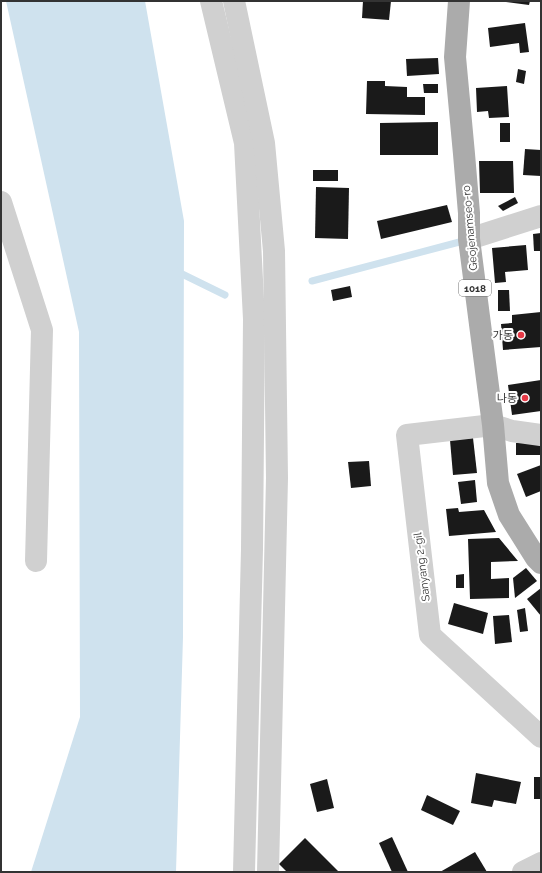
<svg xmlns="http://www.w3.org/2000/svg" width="542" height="873" viewBox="0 0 542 873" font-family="Raleway,'Noto Sans KR',sans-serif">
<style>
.water{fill:#cfe2ee}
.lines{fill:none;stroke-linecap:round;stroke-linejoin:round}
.stream{stroke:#cfe2ee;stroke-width:7}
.building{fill:#1a1a1a}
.minor{stroke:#d0d0d0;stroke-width:22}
.major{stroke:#ababab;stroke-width:22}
.poi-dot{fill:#e63946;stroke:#fff;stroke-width:1.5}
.labels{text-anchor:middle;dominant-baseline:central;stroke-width:4;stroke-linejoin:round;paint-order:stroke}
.shield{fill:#fff;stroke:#707070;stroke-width:1}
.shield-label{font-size:10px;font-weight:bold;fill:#333}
.street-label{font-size:11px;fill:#333;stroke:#fff}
.poi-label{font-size:11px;fill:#333;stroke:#fff;text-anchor:end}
</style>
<rect width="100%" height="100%" fill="#fff"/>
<!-- water -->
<path class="water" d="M 6,1 L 145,1 L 184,221 L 183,637 L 176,872 L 31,872 L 80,717 L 79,332 Z"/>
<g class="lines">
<!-- stream -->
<g class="stream">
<path d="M 176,271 L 225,295"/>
<path d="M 312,281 L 467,240"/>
</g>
</g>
<!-- building -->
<g class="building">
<path d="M 363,1 L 391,1 L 389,20 L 362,18 Z"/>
<path d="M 506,1 L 530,1 L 529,5 L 506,2 Z"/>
<path d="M 525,23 L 529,52 L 520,53 L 519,43 L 490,47 L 488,28 Z"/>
<path d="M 438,58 L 439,74 L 407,76 L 406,59 Z"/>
<path d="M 518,69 L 526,71 L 524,84 L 516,82 Z"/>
<path d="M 367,81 L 385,81 L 385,86 L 407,87 L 407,97 L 425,97 L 425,115 L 366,114 Z"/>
<path d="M 423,84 L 438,84 L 438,93 L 424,93 Z"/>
<path d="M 507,86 L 509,117 L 489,118 L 488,111 L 477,112 L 476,88 Z"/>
<path d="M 438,122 L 438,155 L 380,155 L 380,123 Z"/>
<rect x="500" y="123" width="10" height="19"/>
<path d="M 525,149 L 541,150 L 541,176 L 523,175 Z"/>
<path d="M 479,161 L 513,161 L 514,193 L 480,193 Z"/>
<rect x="313" y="170" width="25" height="11"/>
<path d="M 316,187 L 349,188 L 348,239 L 315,238 Z"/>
<path d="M 515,197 L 518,203 L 503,211 L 498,206 Z"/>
<path d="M 447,205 L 452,222 L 381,239 L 377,221 Z"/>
<path d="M 541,233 L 541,251 L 534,251 L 533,234 Z"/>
<path d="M 526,245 L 528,270 L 505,272 L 506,282 L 495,283 L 492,248 Z"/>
<path d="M 350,286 L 352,297 L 333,301 L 331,290 Z"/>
<path d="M 498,290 L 509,290 L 510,311 L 498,311 Z"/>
<path d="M 541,312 L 541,347 L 503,350 L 501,324 L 512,323 L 512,315 Z"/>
<path d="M 541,380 L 541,411 L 512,415 L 508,385 Z"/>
<path d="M 473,438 L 477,473 L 453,475 L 450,440 Z"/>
<rect x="516" y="443" width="25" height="12"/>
<path d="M 369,461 L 371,486 L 351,488 L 348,462 Z"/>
<path d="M 541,465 L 541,491 L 526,497 L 517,474 Z"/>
<path d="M 475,480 L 477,502 L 461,504 L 458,482 Z"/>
<path d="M 458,508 L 459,512 L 484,510 L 496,532 L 449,536 L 446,509 Z"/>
<path d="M 499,538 L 518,561 L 491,562 L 491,579 L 509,578 L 509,598 L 470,599 L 468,539 Z"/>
<path d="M 526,568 L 537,581 L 515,598 L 513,578 Z"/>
<path d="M 464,574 L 464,588 L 456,588 L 456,575 Z"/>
<path d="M 541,588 L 541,616 L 527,599 Z"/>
<path d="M 454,603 L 488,613 L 483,634 L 448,624 Z"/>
<path d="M 525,608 L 528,631 L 520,632 L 517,610 Z"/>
<path d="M 509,615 L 512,642 L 495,644 L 493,616 Z"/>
<path d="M 476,773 L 521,782 L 516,804 L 494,800 L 492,807 L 471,803 Z"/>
<rect x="534" y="777" width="7" height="22"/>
<path d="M 327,779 L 334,808 L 317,812 L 310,784 Z"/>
<path d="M 427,795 L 460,811 L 453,825 L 421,810 Z"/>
<path d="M 392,837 L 408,872 L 392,872 L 379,843 Z"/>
<path d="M 305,838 L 339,872 L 287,872 L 279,864 Z"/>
<path d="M 475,852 L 487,872 L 440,872 Z"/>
</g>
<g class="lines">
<!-- minor -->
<g class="minor">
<path d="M 211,1 L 245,143 L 254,319 L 252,549 L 244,872"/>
<path d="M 234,1 L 264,143 L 274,251 L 277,478 L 268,872"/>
<path d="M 1,202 L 42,330 L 36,561"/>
<path d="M 469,239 L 541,216"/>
<path d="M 541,435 L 512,431 L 493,425 L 407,435 L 430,635 L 541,737"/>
<path d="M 523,872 L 541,863"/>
</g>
<!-- major -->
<path class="major" d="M 459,1 L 455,57 L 464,154 L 469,213 L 469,239 L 493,425 L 498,483 L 509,515 L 536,558 L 541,563"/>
</g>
<!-- markers -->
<g class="poi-dot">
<circle cx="521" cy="335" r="4"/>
<circle cx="525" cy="398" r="4"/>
</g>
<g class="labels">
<!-- shield labels -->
<rect class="shield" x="459" y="280" width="32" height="16" rx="3"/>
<g class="shield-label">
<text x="475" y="288">1018</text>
</g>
<!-- street labels -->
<g class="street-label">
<text transform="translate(470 228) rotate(-95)">Geojenamseo-ro</text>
<text transform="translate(422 567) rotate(-97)">Sanyang 2-gil</text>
</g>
<!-- poi labels -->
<g class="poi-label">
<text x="513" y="335">가동</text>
<text x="517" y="398">나동</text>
</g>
</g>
<!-- border -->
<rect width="542" height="873" fill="none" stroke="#333333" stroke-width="4"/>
</svg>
